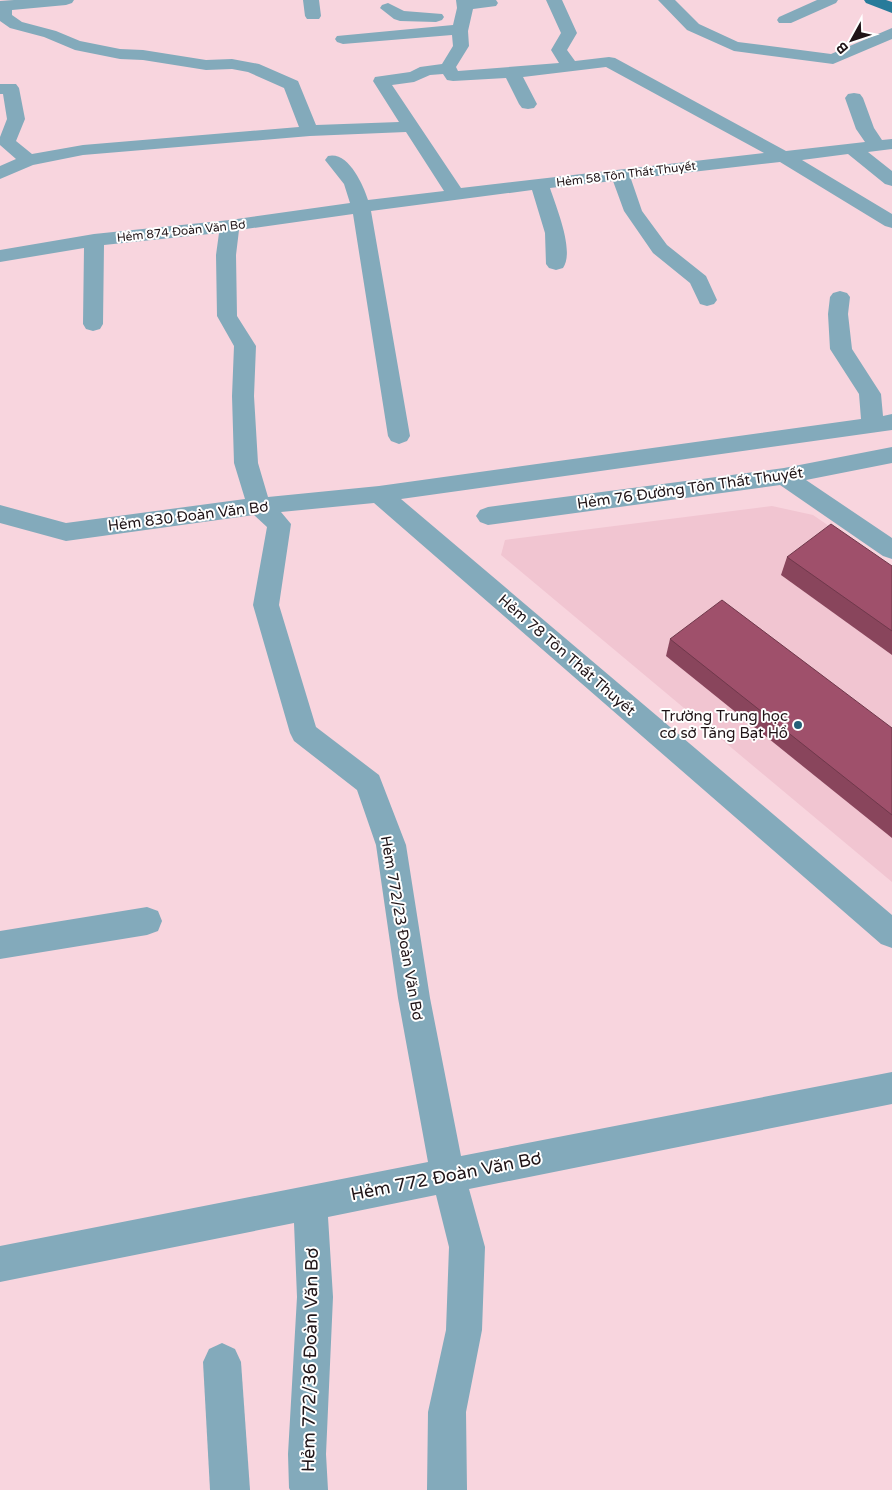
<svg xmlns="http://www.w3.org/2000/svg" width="892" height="1490" viewBox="0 0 892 1490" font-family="'Varela Round',sans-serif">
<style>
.built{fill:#f1c5d1}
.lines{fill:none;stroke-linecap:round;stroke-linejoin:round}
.minor{fill:#83aabb;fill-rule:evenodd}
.major{fill:#277b9a;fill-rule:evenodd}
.wall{fill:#89455c}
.building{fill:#9f506b;stroke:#6f384b}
.poi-dot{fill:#246078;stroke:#fff;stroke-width:2}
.labels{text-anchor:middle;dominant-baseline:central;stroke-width:4;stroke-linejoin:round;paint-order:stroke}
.far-street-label{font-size:12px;fill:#201417;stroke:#fff}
.street-label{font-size:15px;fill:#201417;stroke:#fff}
.poi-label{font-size:15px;fill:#201417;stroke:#fff;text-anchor:end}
.near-street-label{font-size:18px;fill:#201417;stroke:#fff}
</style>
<rect width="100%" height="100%" fill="#f8d5de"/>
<!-- built -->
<path class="built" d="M 772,506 L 813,515 L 892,569 L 892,882 L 501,555 L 505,540 Z"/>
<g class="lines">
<!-- minor -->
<g class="minor">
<path d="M 14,0 L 74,0 L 72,3 L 66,5 L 12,10 L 12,15 L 22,22 L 56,31 L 80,41 L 120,49 L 143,50 L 206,60 L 232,59 L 259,64 L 298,81 L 316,125 L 399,122 L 373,81 L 375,77 L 410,72 L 420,67 L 442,64 L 453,46 L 452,35 L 343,44 L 337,42 L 335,39 L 337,36 L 453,25 L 457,8 L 456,0 L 496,0 L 498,3 L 496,6 L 473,9 L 468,31 L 469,46 L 456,67 L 458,71 L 559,63 L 551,50 L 561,33 L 546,0 L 562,0 L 577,33 L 567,50 L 575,61 L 609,57 L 615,58 L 786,151 L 865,142 L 856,129 L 845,98 L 848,94 L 854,93 L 860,94 L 863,98 L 874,128 L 882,140 L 892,139 L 892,149 L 868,152 L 892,171 L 892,186 L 885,184 L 848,154 L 802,160 L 892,214 L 892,228 L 885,226 L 780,162 L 631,179 L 642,211 L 667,245 L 706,276 L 717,300 L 714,304 L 707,306 L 700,304 L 690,283 L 653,253 L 624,211 L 613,181 L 550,188 C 556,207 575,251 563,268 L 556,270 L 549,268 L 546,264 L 545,233 L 532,190 L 371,211 L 410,436 L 407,441 L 399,444 L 391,441 L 388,436 L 353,214 L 239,230 L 236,255 L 237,316 L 256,346 L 254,396 L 258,463 L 268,497 L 379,486 L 861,419 L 859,394 L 830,349 L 828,314 L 830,297 L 833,293 L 840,291 L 847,293 L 850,297 L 848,314 L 852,349 L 881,394 L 883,416 L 892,414 L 892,430 L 401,499 L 892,915 L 892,948 L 881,944 L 374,503 L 281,512 L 291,524 L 279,605 L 316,727 L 379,775 L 406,845 L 430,998 L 461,1156 L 892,1072 L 892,1104 L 469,1189 L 485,1247 L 482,1330 L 466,1412 L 467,1490 L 427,1490 L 428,1412 L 446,1330 L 449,1247 L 436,1195 L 328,1217 L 333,1297 L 326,1454 L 328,1490 L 290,1490 L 289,1488 L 288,1454 L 297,1297 L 294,1223 L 0,1282 L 0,1246 L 428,1162 L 398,998 L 376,845 L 357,790 L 294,741 L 290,733 L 253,605 L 267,527 L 254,515 L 66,541 L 0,523 L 0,505 L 66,523 L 245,499 L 234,463 L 232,396 L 234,346 L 217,316 L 216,255 L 219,233 L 104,245 L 103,324 L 100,329 L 93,331 L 86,329 L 83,324 L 84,248 L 0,262 L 0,250 L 94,234 L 230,220 L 350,203 L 344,184 L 325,160 L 328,156 C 348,151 363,184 368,200 L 444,191 L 406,132 L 310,136 L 83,155 L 33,165 L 0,179 L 0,166 L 16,159 L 0,145 L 0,137 L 7,119 L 3,94 L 0,94 L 0,84 L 16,84 L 19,88 L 25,119 L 16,141 L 32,154 L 83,145 L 299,127 L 284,88 L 248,72 L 232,69 L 206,70 L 143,60 L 120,59 L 75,50 L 44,37 L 10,28 L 0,21 L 0,1 ZM 606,67 L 764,153 L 461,188 L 392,85 L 414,82 L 430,75 L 443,74 L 447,80 L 453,81 L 506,78 L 519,104 L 522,108 L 528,109 L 534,108 L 537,104 L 523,77 Z"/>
<path d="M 303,0 L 319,0 L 321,16 L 319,19 L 307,19 L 305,16 Z"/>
<path d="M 658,0 L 675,0 L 699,24 L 738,42 L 831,54 L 892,28 L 892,39 L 833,64 L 734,51 L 687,30 Z"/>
<path d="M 817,0 L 838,0 L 836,3 L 791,23 L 779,23 L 777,20 L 779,17 Z"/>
<path d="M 388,3 L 404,11 L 442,14 L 444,17 L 442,20 L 436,22 L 400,21 L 394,19 L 380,8 L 382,5 Z"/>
<path d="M 892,447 L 892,463 L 806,480 L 892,538 L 892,559 L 883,556 L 780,485 L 488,525 L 480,522 L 476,516 L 480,510 L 488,507 L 784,468 Z"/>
<path d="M 147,907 L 158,911 L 162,921 L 158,931 L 147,935 L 0,959 L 0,931 Z"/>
<path d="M 222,1343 L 235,1349 L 241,1362 L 250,1490 L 210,1490 L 203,1362 L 209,1349 Z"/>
</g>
<!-- major -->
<path class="major" d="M 864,0 L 886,0 L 892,2 L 892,13 L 866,3 Z"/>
</g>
<!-- wall -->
<g class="wall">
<path d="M 787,557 L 892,566 L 892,655 L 781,575 Z"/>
<path d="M 670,639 L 892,728 L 892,838 L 666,656 Z"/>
</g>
<!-- building -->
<g class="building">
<path d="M 831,524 L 892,566 L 892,631 L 787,557 Z"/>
<path d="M 722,600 L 892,728 L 892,815 L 670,639 Z"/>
</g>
<!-- markers -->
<circle class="poi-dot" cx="798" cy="725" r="5"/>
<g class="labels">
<!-- far-street labels -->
<g class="far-street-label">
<text transform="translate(626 174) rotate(-7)">Hẻm 58 Tôn Thất Thuyết</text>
<text transform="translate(181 231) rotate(-6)">Hẻm 874 Đoàn Văn Bơ</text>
</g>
<!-- street labels -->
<g class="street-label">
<text transform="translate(690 488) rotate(-8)">Hẻm 76 Đường Tôn Thất Thuyết</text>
<text transform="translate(188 516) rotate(-7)">Hẻm 830 Đoàn Văn Bơ</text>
<text transform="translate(567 655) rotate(41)">Hẻm 78 Tôn Thất Thuyết</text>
<text transform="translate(402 928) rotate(80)">Hẻm 772/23 Đoàn Văn Bơ</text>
</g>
<!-- poi labels -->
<g class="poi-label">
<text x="788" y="716">Trường Trung học<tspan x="788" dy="17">cơ sở Tăng Bạt Hổ</tspan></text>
</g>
<!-- near-street labels -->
<g class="near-street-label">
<text transform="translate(446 1176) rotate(-11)">Hẻm 772 Đoàn Văn Bơ</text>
<text transform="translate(310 1360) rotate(-89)">Hẻm 772/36 Đoàn Văn Bơ</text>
</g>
</g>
<!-- north arrow -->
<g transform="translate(852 40) rotate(230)" stroke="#ffffff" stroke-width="4" paint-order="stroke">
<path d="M0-4L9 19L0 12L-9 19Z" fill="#201417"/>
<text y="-8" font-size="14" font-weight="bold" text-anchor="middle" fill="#201417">B</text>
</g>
</svg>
